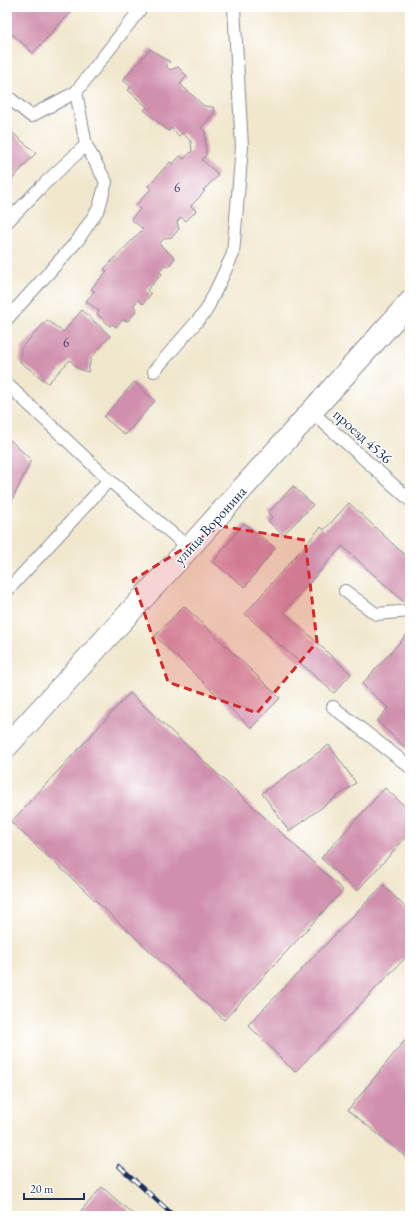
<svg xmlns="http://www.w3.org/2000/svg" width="417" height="1223" viewBox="0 0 417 1223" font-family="'EB Garamond',serif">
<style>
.building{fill:#d090ad}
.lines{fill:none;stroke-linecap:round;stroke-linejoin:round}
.service-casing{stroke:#868b95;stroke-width:14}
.minor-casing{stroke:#868b95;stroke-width:24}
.service{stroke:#fff;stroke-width:12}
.minor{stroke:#fff;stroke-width:22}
.rail-casing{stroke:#1b2f5e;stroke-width:4.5}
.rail{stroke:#fff;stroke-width:3;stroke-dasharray:9;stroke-linecap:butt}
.marked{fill:#d62828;fill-opacity:0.2;stroke:#d62828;stroke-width:3;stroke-dasharray:8 5;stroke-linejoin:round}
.labels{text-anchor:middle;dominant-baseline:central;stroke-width:3;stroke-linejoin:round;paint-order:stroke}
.number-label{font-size:13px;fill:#484772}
.street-label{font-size:15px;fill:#1b2f5e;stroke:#fff}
</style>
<rect width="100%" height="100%" fill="#fff"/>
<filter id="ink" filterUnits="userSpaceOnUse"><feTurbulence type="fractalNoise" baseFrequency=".025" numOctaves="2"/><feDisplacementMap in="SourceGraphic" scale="8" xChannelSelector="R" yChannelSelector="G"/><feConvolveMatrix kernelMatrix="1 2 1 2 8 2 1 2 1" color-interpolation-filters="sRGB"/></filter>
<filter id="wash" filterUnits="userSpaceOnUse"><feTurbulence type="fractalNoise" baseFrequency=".012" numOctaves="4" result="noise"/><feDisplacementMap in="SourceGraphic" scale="16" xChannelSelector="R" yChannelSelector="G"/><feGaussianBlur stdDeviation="0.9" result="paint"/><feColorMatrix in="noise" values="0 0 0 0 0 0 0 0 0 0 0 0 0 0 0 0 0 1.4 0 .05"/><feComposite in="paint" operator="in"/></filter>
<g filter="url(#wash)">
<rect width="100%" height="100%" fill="#f0e7cc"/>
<g id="blocks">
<!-- building -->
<g class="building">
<path d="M 12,7 L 76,7 L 33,53 L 7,29 L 7,12 Z"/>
<path d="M 150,49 L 170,62 L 166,66 L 170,70 L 178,67 L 187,76 L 180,84 L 204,106 L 213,107 L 215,112 L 201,128 L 205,132 L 206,155 L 202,160 L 217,173 L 217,177 L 203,190 L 205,191 L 191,206 L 196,211 L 186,221 L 181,217 L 177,222 L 179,229 L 172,237 L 165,238 L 159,244 L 175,258 L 169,266 L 165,265 L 159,271 L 162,274 L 147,290 L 151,294 L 143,304 L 138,300 L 134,305 L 136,311 L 128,321 L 123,320 L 116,327 L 112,324 L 110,326 L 97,314 L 99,311 L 86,301 L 95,291 L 91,289 L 107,271 L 104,269 L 143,229 L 131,219 L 140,209 L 136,205 L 151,189 L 148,186 L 170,162 L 173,164 L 180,156 L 184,159 L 192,151 L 191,141 L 182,133 L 179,136 L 171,128 L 168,131 L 144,110 L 147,107 L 128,90 L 131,87 L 123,80 Z"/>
<path d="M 7,128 L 36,153 L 7,185 Z"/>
<path d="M 82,310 L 110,336 L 91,358 L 88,372 L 77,368 L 70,360 L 48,383 L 20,362 L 21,348 L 47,320 L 63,332 Z"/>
<path d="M 134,382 L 155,401 L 125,435 L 104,417 Z"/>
<path d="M 7,437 L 31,460 L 7,511 Z"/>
<path d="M 293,486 L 313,505 L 283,535 L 268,521 L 272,517 L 268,513 Z"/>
<path d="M 349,503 L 410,560 L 410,596 L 404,602 L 342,546 L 284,612 L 351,674 L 334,693 L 245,614 L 321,527 L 324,530 Z"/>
<path d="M 244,523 L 275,548 L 245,587 L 213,562 Z"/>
<path d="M 184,606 L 280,698 L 251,728 L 155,636 Z"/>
<path d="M 410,631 L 410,752 L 377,721 L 388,708 L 362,684 Z"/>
<path d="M 130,693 L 343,890 L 224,1020 L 11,822 Z"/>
<path d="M 329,745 L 356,783 L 289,831 L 262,793 Z"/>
<path d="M 385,788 L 410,811 L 410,833 L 357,891 L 321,858 Z"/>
<path d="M 383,885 L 410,912 L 410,953 L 295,1072 L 248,1025 Z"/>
<path d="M 410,1034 L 410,1160 L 348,1110 Z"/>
<path d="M 102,1187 L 135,1216 L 76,1216 Z"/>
</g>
</g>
</g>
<g filter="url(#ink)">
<use href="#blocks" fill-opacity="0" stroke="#868b95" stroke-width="1"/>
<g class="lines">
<defs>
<g id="service">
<path d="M 7,96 L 31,116 L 76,92"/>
<path d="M 7,222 L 42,186 L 86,145 L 76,92 L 142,7"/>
<path d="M 7,319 L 78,240 L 99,208 L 106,182 L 86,145"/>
<path d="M 154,371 L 206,311 L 233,254 L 242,147 L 234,7"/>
<path d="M 7,384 L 109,480"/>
<path d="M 312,412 L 410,500"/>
<path d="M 7,591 L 109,480 L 189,548"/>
<path d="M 345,591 L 376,614 L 410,611"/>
<path d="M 333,707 L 410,767"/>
</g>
<path id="minor" d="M 7,746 L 189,548 L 410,302"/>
</defs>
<!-- service casing -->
<use href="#service" class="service-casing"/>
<!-- minor casing -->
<use href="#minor" class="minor-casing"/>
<!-- service -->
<use href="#service" class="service"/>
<!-- minor -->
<use href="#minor" class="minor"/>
<defs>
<path id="rail" d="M 119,1166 L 174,1216"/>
</defs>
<!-- rail casing -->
<use href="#rail" class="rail-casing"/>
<!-- rail -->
<use href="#rail" class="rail"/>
</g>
</g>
<!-- marked area -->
<path class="marked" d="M 220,526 L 305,540 L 317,642 L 257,713 L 168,682 L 133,580 Z"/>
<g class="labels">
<!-- number labels -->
<g class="number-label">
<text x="177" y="187">6</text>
<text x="66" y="342">6</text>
</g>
<!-- street labels -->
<g class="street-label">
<text transform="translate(363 436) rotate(42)">проезд 4536</text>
<text transform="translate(210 525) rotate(-48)">улица Воронина</text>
</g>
</g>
<!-- margin -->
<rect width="417" height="1223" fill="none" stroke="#fff" stroke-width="24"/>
<!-- scale -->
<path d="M24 1193v6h60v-6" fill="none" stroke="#1b2f5e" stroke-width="2"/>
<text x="30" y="1193" font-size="12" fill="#1b2f5e" stroke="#ffffff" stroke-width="3" paint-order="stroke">20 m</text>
</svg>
